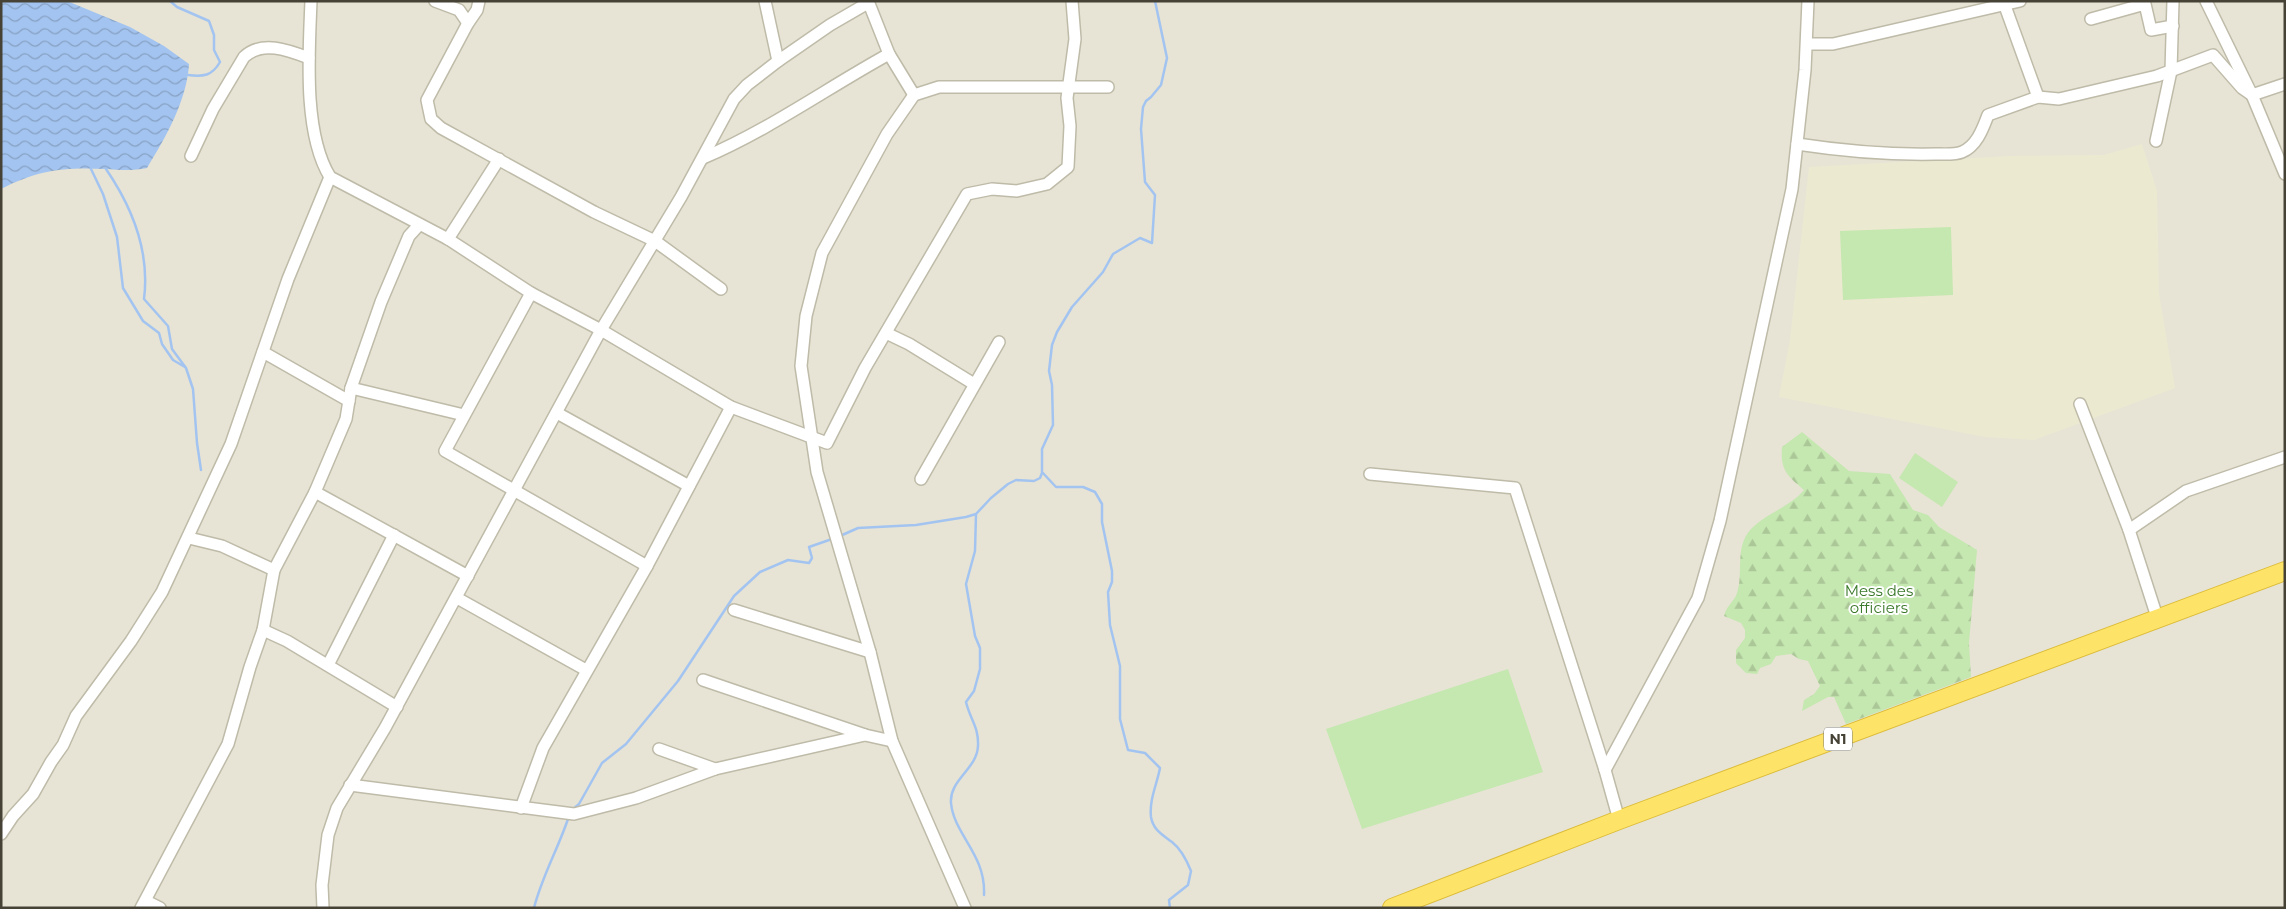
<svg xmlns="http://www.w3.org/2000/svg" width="2286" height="909" viewBox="0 0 2286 909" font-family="Montserrat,sans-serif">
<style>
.residential{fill:#e7e4d5}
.education{fill:#ece9d1}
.forest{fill:url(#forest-firs)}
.pitch{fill:#c5e7b0}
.water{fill:url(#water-waves)}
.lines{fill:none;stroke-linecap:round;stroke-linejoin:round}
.stream{stroke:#a3c4f0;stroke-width:2.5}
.minor-casing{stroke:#bfbba9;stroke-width:14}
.highway-casing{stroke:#dcbb38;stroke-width:20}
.minor{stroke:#fff;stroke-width:11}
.highway{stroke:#fde468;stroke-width:18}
.labels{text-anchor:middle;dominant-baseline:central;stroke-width:4;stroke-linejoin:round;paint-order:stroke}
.shield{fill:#fff;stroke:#7e7b72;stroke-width:1}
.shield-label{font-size:14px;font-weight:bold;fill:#464336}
.park-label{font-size:15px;fill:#3a7829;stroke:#fff}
</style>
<defs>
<pattern id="forest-firs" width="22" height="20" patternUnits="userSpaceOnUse" patternTransform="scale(1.25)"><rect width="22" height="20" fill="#c5e7b0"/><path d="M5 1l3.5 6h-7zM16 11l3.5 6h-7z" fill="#abc798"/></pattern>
<pattern id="water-waves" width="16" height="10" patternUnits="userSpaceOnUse" patternTransform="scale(1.25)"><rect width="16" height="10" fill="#a3c4f0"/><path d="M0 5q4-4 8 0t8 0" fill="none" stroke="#87a1c3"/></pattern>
</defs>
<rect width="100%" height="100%" fill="#f3f2e7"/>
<!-- residential -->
<rect class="residential" x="1" y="1" width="2284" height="907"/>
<!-- education -->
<path class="education" d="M 2142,144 L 2157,191 L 2159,294 L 2175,388 L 2034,440 L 1985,437 L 1779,397 L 1790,340 L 1809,167 L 2010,156 L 2104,155 Z"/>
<!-- forest -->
<path class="forest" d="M 1802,432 L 1849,471 L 1890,474 L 1913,510 L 1928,515 L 1939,527 L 1977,550 L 1969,643 L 1971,677 L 1846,724 L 1834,697 L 1828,697 L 1802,711 L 1804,700 L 1814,694 L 1820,686 L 1808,661 L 1799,659 L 1791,654 L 1776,656 L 1771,664 L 1760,668 L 1757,674 L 1746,673 L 1736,663 L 1736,650 L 1745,638 L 1745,630 L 1741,623 L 1724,616 C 1726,606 1734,602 1737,593 C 1744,573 1734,547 1751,529 C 1766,513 1790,507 1804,490 C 1788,476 1780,471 1782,447 Z"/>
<!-- pitch -->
<g class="pitch">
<path d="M 1951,227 L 1953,295 L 1843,300 L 1840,231 Z"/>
<path d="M 1915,453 L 1958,482 L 1942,507 L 1899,478 Z"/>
<path d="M 1508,669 L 1543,772 L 1362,829 L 1326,729 Z"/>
</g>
<!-- water -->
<path class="water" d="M 1,1 L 67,1 L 130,27 L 164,46 L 189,64 C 187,100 166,137 147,168 C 132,171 121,170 105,169 C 64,167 38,170 1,189 Z"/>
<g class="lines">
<!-- stream -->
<g class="stream">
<path d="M 170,1 L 177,7 L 209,21 L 214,35 L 214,50 L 220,62 C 212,76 203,77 188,75"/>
<path d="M 1155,1 L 1167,58 L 1161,85 L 1151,97 L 1146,101 L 1143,107 L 1141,129 L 1145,182 L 1155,195 L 1152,243 L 1140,238 L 1113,254 L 1103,272 L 1072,307 L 1057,332 L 1052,345 L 1049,371 L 1052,385 L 1053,425 L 1042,449 L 1042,472 L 1056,487 L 1083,487 L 1095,492 L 1102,504 L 1102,522 L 1112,571 L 1112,582 L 1108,592 L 1110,625 L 1120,666 L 1120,719 L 1128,750 L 1145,753 L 1160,768 C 1157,784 1149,800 1151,817 C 1153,830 1163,835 1172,842 C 1181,849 1187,861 1191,871 L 1188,885 L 1169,900 L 1170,908"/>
<path d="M 91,169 L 103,194 L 117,237 L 123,288 L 143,321 L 159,333 L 162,344 L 173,360 L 185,367"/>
<path d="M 106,169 C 132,207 150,252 144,299 L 168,326 L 172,349 L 186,368 L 193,389 L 197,443 L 201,470"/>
<path d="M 976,514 L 975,551 L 966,584 L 975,636 L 980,648 L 980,669 L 974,691 L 966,702 C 970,719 979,727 978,746 C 977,769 949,780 951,803 C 954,835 986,854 984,895"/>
<path d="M 840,536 L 858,528 L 916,525 L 966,517 L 976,514 L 991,498 L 1008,484 L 1016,480 L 1034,481 L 1040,478 L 1042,473"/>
<path d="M 571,811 L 579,804 L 602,763 L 626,744 L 678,681 L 734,596 L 760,572 L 788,560 L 809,563 L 812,558 L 809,547 L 832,539"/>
<path d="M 534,908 C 542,876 559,847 569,816"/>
</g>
<defs>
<g id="minor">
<path d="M 311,1 C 309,53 303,133 330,177 L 448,239 L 531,293 L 445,451 L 647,566"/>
<path d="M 435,1 L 459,10 L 468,23"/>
<path d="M 479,1 L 477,10 L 468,23 L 427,100 L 431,119 L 441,128 L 594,212 L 655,241 L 721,289"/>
<path d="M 765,1 L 778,61"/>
<path d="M 868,1 L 889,54 L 914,95"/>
<path d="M 2206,1 L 2252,95 L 2285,174"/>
<path d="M 2005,6 L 2038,97"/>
<path d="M 2091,19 L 2145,4 L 2151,30 L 2173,26"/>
<path d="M 1807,44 L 1833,44 L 2020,1"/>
<path d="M 2156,141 L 2171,71 L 2173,1"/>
<path d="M 1797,144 C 1843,151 1889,155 1936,154 C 1943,154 1955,155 1962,152 C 1977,146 1983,128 1988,115 L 2038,97 L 2059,99 L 2157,76 L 2213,55 L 2242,88 L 2252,95 L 2285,84"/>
<path d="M 191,156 L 213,109 L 244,57 C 262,40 288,50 309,58"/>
<path d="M 703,158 C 769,130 827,88 889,54"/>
<path d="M 448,239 L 499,159"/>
<path d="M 531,293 L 601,330 L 731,407 L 827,443 L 865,368 L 967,194 L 992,189 L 1017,191 L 1047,184 L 1068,167 L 1070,126 L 1067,98 L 1075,39 L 1072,1"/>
<path d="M 886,333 L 909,344 L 974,384"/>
<path d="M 263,352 L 349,401"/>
<path d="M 351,388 L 464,415"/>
<path d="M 2080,404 L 2129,530 L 2158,620"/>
<path d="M 557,413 L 689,486"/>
<path d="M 1370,474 L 1515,488 L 1605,770 L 1619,820"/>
<path d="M 921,479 L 999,342"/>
<path d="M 315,492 L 468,576"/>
<path d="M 2129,530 L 2186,491 L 2285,457"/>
<path d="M 189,538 L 222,546 L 274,570"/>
<path d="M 457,598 L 586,670"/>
<path d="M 734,610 L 870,652"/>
<path d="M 263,630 L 287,641 L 397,707"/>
<path d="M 328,665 L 394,535"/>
<path d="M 703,680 L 865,735 L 892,741"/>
<path d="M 659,749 L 715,769"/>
<path d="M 1605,770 L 1698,598 L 1720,521 L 1792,189 L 1805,70 L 1808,1"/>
<path d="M 350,785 L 574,814 L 636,798 L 715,769 L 865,735"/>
<path d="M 521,808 L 543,748 L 647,566 L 731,407"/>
<path d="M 1,834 L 13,816 L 33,794 L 51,762 L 63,745 L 76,716 L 131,641 L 162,592 L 231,444 L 288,279 L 330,177"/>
<path d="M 146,901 L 160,908"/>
<path d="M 141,908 L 228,744 L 250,667 L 263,630 L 274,570 L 315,492 L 346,419 L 351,388 L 381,302 L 409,236 L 419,225"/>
<path d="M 323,908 L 322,885 L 328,835 L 337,808 L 385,728 L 601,330 L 681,197 L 734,99 L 747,85 L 778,61 L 830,25 L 868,3"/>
<path d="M 965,908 L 892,741 L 870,652 L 817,472 L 801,366 L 806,316 L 822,253 L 887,134 L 914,95 L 939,87 L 1108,87"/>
</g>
<path id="highway" d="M 1392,908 L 1619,820 L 2285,571"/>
</defs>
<!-- minor casing -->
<use href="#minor" class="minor-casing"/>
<!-- highway casing -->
<use href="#highway" class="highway-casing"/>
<!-- minor -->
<use href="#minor" class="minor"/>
<!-- highway -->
<use href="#highway" class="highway"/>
</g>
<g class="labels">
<!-- shield labels -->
<rect class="shield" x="1824" y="727.5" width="28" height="23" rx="4"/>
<g class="shield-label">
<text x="1838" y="739">N1</text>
</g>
<!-- park labels -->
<g class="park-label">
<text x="1879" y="590">Mess des<tspan x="1879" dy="17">officiers</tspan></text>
</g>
</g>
<!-- border -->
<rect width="2286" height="909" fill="none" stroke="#464336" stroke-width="5"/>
</svg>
